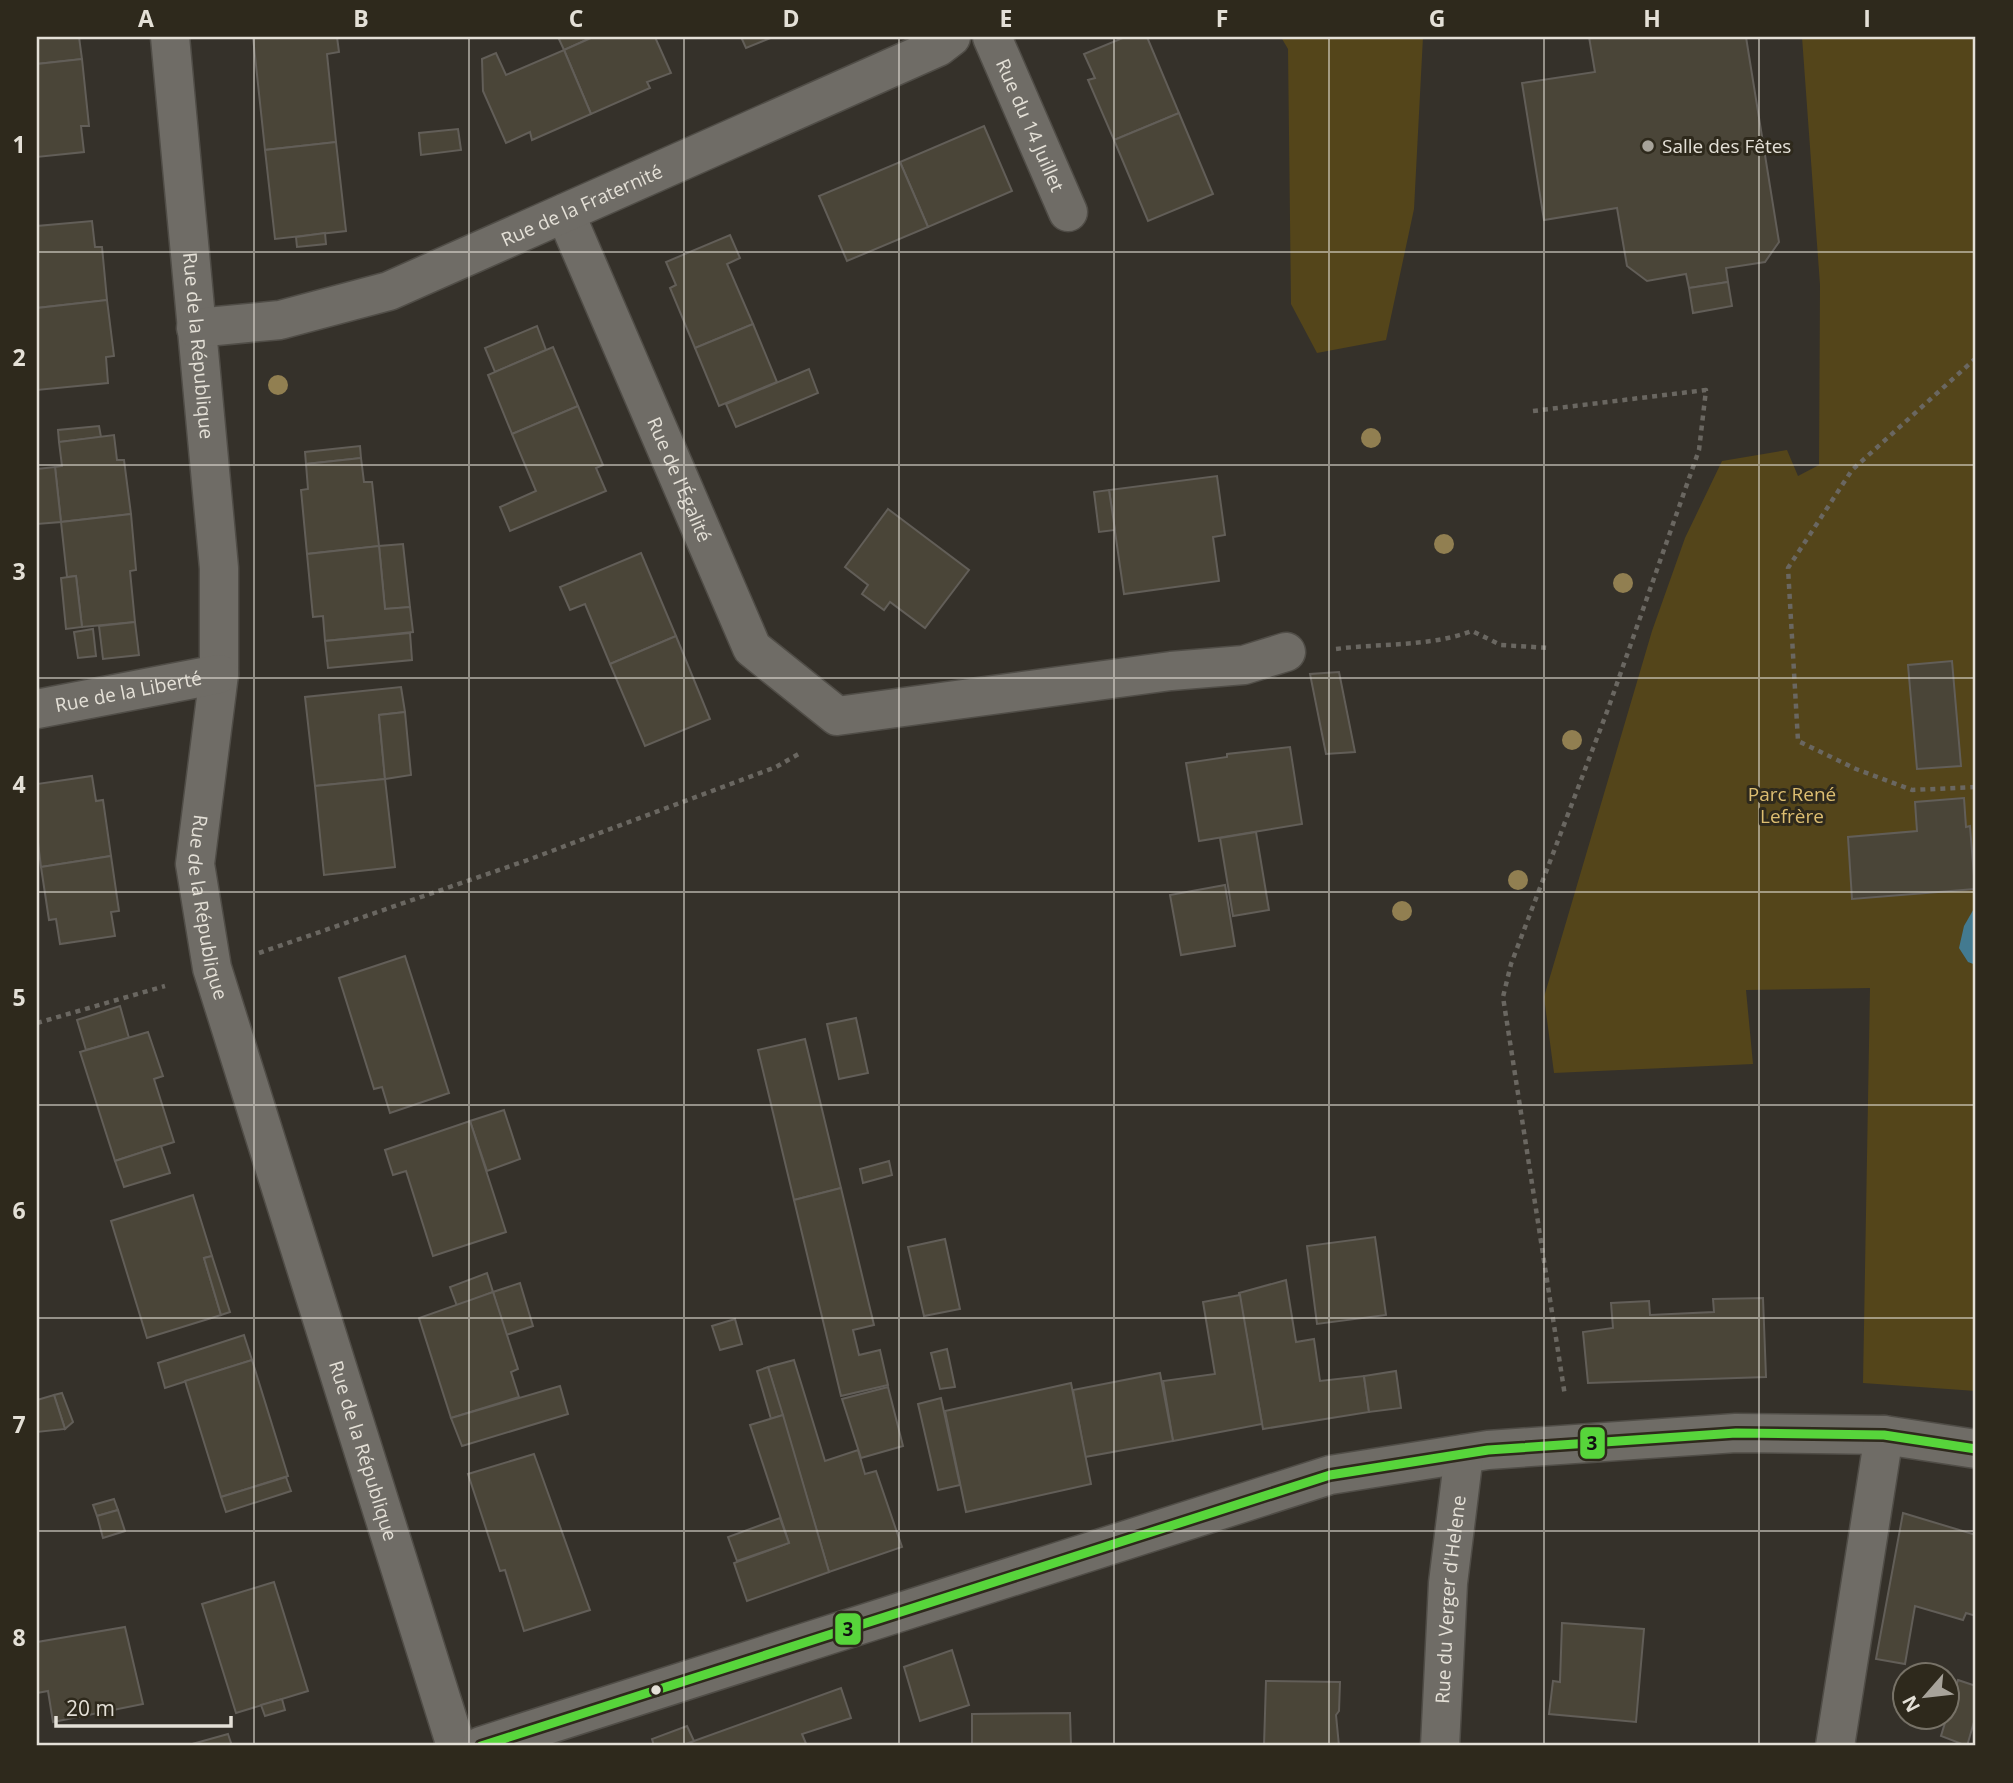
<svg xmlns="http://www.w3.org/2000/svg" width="2013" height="1783" viewBox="0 0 2013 1783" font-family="'Open Sans',sans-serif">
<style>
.green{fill:#54451a}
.water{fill:#437a90}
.building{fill:#4a4538;stroke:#625e58;stroke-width:2}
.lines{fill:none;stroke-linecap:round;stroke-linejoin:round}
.minor-casing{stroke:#504d47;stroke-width:41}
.path{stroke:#6a6761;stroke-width:4.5;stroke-dasharray:5 5;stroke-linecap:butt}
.minor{stroke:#6f6c66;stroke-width:38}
.bus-1-casing{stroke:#2e291c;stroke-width:14}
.bus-1{stroke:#57d53b;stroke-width:9}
.tree{fill:#917f51}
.grid{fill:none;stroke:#e4e0d7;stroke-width:2;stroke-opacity:0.55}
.poi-dot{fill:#a7a39a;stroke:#2e291c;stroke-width:2.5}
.bus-dot{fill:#e4e0d7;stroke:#2e291c;stroke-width:2.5}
.labels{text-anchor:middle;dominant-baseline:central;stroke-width:6;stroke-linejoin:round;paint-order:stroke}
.street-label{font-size:19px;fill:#e4e0d7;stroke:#2e291c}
.poi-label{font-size:19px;fill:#e4e0d7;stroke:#2e291c;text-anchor:start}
.park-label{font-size:19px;fill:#ddbe71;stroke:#2e291c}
.line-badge{stroke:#2e291c;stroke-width:2.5}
.pale-badge-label{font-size:19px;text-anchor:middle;font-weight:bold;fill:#111}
.neatline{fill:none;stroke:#e4e0d7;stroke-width:2.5}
.grid-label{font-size:23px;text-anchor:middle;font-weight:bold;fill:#e4e0d7}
</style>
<rect width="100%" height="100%" fill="#35312a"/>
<!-- green -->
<g class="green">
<path d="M 1281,37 L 1423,37 L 1414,209 L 1386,340 L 1317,353 L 1291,304 L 1288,49 Z"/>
<path d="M 1802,37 L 1976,37 L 1976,1391 L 1863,1383 L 1870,988 L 1746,990 L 1753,1064 L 1554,1073 L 1544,997 L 1652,631 L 1685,538 L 1722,461 L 1787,450 L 1798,476 L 1819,465 L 1820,285 Z"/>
</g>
<!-- water -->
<path class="water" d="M 1976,905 L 1976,965 L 1968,962 L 1959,948 L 1964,926 Z"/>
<!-- building -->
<g class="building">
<path d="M 37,37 L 79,37 L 82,59 L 37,64 Z"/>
<path d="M 253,37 L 337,37 L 339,52 L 327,54 L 336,142 L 265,150 Z"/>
<path d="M 558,37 L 593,37 L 564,50 Z"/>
<path d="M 593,37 L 655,37 L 671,73 L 647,82 L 650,88 L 591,114 L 564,50 Z"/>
<path d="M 741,37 L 773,37 L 746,48 Z"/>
<path d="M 1125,37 L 1147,37 L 1179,113 L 1114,140 L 1088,80 L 1095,78 L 1084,54 Z"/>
<path d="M 1589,37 L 1746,37 L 1779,242 L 1765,262 L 1726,268 L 1728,282 L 1689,288 L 1686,274 L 1647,281 L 1627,266 L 1617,208 L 1544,220 L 1522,83 L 1595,72 Z"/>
<path d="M 564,50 L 591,114 L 532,140 L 530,132 L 506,143 L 483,91 L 482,59 L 496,53 L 506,75 Z"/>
<path d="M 82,59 L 89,126 L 81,126 L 84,152 L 37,157 L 37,64 Z"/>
<path d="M 1179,113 L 1213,194 L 1148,221 L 1114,140 Z"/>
<path d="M 984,126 L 1012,191 L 928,227 L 900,162 Z"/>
<path d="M 458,129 L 461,150 L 421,155 L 419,133 Z"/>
<path d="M 336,142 L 346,231 L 275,239 L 265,150 Z"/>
<path d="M 900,162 L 928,227 L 847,261 L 819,196 Z"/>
<path d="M 92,221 L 95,247 L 102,247 L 107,300 L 37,308 L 37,226 Z"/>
<path d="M 325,233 L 326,244 L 297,247 L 296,237 Z"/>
<path d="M 730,235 L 740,258 L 727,264 L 753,324 L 695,348 L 670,288 L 676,285 L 666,262 Z"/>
<path d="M 1728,282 L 1732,306 L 1693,313 L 1689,288 Z"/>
<path d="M 107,300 L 114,356 L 106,357 L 108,383 L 37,390 L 37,308 Z"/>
<path d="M 753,324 L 777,382 L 719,406 L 695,348 Z"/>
<path d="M 537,326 L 546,350 L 495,372 L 485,348 Z"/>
<path d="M 553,347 L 578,406 L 512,434 L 488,375 Z"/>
<path d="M 809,369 L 818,393 L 736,427 L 726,404 Z"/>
<path d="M 578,406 L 603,465 L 596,468 L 606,491 L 510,531 L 500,507 L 536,491 L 512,434 Z"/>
<path d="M 99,426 L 101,437 L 59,442 L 58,430 Z"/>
<path d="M 114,435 L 117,460 L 124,460 L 131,514 L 61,522 L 55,467 L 62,466 L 59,442 Z"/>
<path d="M 360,446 L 361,458 L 306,464 L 305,452 Z"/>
<path d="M 361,458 L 364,482 L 372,482 L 379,546 L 307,554 L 301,490 L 308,489 L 306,464 Z"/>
<path d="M 55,467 L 61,522 L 37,524 L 37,469 Z"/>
<path d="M 1217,476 L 1225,535 L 1213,537 L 1219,581 L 1124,594 L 1109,490 Z"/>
<path d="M 1109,490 L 1115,530 L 1099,532 L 1094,492 Z"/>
<path d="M 888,509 L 969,570 L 925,628 L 890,602 L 884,610 L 862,594 L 868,585 L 845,567 Z"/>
<path d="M 131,514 L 136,570 L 130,571 L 135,622 L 82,627 L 76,576 L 67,577 L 61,522 Z"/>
<path d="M 403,544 L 410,607 L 385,609 L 379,546 Z"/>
<path d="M 379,546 L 385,609 L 410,607 L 413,632 L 325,641 L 323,616 L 313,617 L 307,554 Z"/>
<path d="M 641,553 L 676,636 L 610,664 L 585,604 L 570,610 L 560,587 Z"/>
<path d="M 76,576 L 82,627 L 66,629 L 61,578 Z"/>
<path d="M 135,622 L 139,655 L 103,659 L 99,626 Z"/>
<path d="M 93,629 L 96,656 L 78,658 L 74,632 Z"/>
<path d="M 410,633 L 412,660 L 328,668 L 325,641 Z"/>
<path d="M 676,636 L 710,719 L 645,746 L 610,664 Z"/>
<path d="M 1952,661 L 1961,766 L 1917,769 L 1908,665 Z"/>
<path d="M 1339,672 L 1355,752 L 1326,754 L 1310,674 Z"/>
<path d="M 401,687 L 405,712 L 379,715 L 385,779 L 315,786 L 305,697 Z"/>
<path d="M 405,712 L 411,775 L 385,779 L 379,715 Z"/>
<path d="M 1290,747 L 1302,824 L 1199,841 L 1186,763 L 1227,757 L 1227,754 Z"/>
<path d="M 92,776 L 96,801 L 103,800 L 111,856 L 41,867 L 37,834 L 37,784 Z"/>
<path d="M 385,779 L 395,867 L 324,875 L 315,786 Z"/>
<path d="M 1964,798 L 1966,827 L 1970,826 L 1975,889 L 1852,899 L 1848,837 L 1917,831 L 1915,802 Z"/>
<path d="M 1256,832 L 1269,910 L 1233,916 L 1220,838 Z"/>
<path d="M 111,856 L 119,911 L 111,912 L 115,936 L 60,944 L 56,919 L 49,920 L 41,867 Z"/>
<path d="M 1225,885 L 1235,946 L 1181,955 L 1170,895 Z"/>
<path d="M 405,956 L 449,1093 L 390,1113 L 382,1087 L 374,1089 L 339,978 Z"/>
<path d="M 120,1006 L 129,1038 L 86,1050 L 77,1020 Z"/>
<path d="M 856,1018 L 868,1073 L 839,1079 L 827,1024 Z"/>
<path d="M 148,1032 L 163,1076 L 154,1079 L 174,1142 L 115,1161 L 80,1052 Z"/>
<path d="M 805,1039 L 841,1188 L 794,1200 L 758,1050 Z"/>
<path d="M 504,1110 L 520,1159 L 487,1171 L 470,1121 Z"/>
<path d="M 470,1121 L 506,1232 L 433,1256 L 406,1171 L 393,1175 L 385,1150 Z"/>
<path d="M 161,1146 L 170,1173 L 124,1187 L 115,1161 Z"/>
<path d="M 889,1161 L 892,1175 L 863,1183 L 860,1169 Z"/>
<path d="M 841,1188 L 874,1325 L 853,1330 L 859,1355 L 880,1350 L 888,1385 L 841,1396 L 794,1200 Z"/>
<path d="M 193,1195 L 212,1256 L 204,1258 L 221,1315 L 147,1338 L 111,1221 Z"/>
<path d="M 1375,1237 L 1386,1315 L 1317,1324 L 1307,1246 Z"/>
<path d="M 945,1239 L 960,1309 L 924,1316 L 908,1247 Z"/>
<path d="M 212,1256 L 230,1312 L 221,1315 L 204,1258 Z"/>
<path d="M 487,1273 L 493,1292 L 457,1306 L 450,1287 Z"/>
<path d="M 1286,1280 L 1296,1342 L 1314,1339 L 1320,1381 L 1364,1376 L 1369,1412 L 1263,1429 L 1239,1293 Z"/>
<path d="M 520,1283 L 533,1326 L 506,1335 L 493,1292 Z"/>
<path d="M 493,1292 L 518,1369 L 511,1372 L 519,1397 L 451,1418 L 419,1318 Z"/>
<path d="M 1240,1295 L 1262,1424 L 1173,1441 L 1163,1381 L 1215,1374 L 1203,1302 Z"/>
<path d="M 1763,1298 L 1766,1377 L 1588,1383 L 1583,1332 L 1613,1328 L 1611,1303 L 1649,1301 L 1650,1315 L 1714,1312 L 1713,1299 Z"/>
<path d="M 735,1319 L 742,1344 L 720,1350 L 712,1326 Z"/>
<path d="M 244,1335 L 252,1360 L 165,1388 L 158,1363 Z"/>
<path d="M 947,1349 L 955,1387 L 940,1389 L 931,1353 Z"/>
<path d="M 252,1360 L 288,1476 L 221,1497 L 185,1381 Z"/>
<path d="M 794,1360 L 825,1461 L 858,1450 L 865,1474 L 876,1471 L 902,1547 L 829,1572 L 768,1367 Z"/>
<path d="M 768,1367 L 783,1415 L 771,1419 L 757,1371 Z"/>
<path d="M 1396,1371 L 1401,1408 L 1369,1412 L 1364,1376 Z"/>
<path d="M 1160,1373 L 1173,1441 L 1085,1457 L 1073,1390 Z"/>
<path d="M 1071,1383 L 1091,1484 L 966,1512 L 945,1411 Z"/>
<path d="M 560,1386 L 568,1414 L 462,1446 L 451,1418 Z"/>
<path d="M 888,1387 L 903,1446 L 861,1458 L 842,1399 Z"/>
<path d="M 62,1393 L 73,1422 L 65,1429 L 54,1395 Z"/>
<path d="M 54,1395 L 65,1429 L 37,1432 L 37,1400 Z"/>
<path d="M 941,1398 L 960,1485 L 938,1490 L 918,1404 Z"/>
<path d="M 783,1415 L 829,1572 L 747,1601 L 734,1563 L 789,1543 L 750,1425 Z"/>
<path d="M 534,1454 L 590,1610 L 524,1631 L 505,1570 L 500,1571 L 468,1474 Z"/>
<path d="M 286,1477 L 291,1491 L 226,1512 L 221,1497 Z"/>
<path d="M 114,1499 L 118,1510 L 97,1516 L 93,1505 Z"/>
<path d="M 118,1510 L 125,1531 L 103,1538 L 97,1516 Z"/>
<path d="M 1903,1513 L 1976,1535 L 1976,1616 L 1966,1613 L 1963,1620 L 1915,1606 L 1905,1664 L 1876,1659 Z"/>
<path d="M 780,1518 L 789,1543 L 737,1561 L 728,1537 Z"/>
<path d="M 274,1582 L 308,1691 L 236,1713 L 202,1604 Z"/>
<path d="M 1562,1623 L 1644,1629 L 1636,1722 L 1549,1714 L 1553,1681 L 1560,1682 Z"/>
<path d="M 125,1627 L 143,1704 L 53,1722 L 48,1691 L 37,1693 L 37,1640 L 37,1642 Z"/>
<path d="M 952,1650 L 969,1705 L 920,1721 L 904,1667 Z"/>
<path d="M 1958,1680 L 1976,1686 L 1976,1715 L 1967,1746 L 1941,1736 Z"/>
<path d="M 1266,1681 L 1340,1682 L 1339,1711 L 1336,1715 L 1339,1746 L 1264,1746 Z"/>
<path d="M 841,1688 L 851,1718 L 802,1734 L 807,1746 L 680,1746 Z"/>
<path d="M 282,1699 L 285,1710 L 265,1716 L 261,1705 Z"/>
<path d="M 1070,1713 L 1071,1746 L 972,1746 L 972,1714 Z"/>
<path d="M 687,1726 L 694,1741 L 680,1746 L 654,1746 L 652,1739 Z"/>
<path d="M 228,1734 L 232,1746 L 185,1746 Z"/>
</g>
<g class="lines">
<defs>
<g id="minor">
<path id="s1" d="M 170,37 L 219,568 L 219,674 L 195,864 L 212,968 L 456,1746"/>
<path id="s2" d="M 992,37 L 1068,212"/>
<path id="s3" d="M 565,213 L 752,648 L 837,716 L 1171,671 L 1244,665 L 1286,652"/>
<path id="s4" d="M 196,328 L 280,320 L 389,291 L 938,47 L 951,37"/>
<path id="s5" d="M 37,709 L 219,674"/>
<path d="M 481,1746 L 1330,1475 L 1488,1450 L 1736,1433 L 1884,1435 L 1976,1449"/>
<path id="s6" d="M 1440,1746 L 1448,1583 L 1464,1454"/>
<path d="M 1835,1746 L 1884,1435"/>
</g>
</defs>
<!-- minor casing -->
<use href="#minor" class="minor-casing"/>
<!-- path -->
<g class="path">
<path d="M 1976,358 L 1852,470 L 1788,568 L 1798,741 L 1856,769 L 1912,790 L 1976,787"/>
<path d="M 1533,411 L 1706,390 L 1699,450 L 1608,709 L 1511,964 L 1503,997 L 1565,1396"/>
<path d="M 1336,649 C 1382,643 1429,647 1472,631 L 1501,645 L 1550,648"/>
<path d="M 259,953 L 525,861 L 776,767 L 802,752"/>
<path d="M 37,1023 L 165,986"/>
</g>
<!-- minor -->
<use href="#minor" class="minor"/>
<defs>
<path id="bus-1" d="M 481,1746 L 1330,1475 L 1488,1450 L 1736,1433 L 1884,1435 L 1976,1449"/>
</defs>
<!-- bus-1 casing -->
<use href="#bus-1" class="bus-1-casing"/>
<!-- bus-1 -->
<use href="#bus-1" class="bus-1"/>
</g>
<!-- trees -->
<g class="tree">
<circle cx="278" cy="385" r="10"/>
<circle cx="1371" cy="438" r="10"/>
<circle cx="1444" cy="544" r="10"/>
<circle cx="1623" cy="583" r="10"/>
<circle cx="1572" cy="740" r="10"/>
<circle cx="1518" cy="880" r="10"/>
<circle cx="1402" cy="911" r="10"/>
</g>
<!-- grid -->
<path class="grid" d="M 254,37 L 254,1746M 469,37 L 469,1746M 684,37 L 684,1746M 899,37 L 899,1746M 1114,37 L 1114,1746M 1329,37 L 1329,1746M 1544,37 L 1544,1746M 1759,37 L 1759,1746M 37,252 L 1976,252M 37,465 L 1976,465M 37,678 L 1976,678M 37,892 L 1976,892M 37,1105 L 1976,1105M 37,1318 L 1976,1318M 37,1531 L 1976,1531"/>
<!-- markers -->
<circle class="poi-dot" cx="1648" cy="146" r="7"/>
<circle class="bus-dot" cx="656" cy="1690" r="6"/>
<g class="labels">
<!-- street labels -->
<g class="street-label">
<text stroke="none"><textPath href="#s2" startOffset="96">Rue du 14 Juillet</textPath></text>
<text stroke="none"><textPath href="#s4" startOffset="408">Rue de la Fraternité</textPath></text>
<text stroke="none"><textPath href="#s1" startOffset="310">Rue de la République</textPath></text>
<text stroke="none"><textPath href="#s3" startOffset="290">Rue de l'Égalité</textPath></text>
<text stroke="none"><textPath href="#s5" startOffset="93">Rue de la Liberté</textPath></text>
<text stroke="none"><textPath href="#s1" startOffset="875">Rue de la République</textPath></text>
<text stroke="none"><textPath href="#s1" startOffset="1442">Rue de la République</textPath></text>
<text stroke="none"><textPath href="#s6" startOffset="147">Rue du Verger d'Helene</textPath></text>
</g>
<!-- poi labels -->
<g class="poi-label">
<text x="1662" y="146">Salle des Fêtes</text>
</g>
<!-- park labels -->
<g class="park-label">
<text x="1792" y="794">Parc René<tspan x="1792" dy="22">Lefrère</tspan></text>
</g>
</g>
<g class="line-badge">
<rect x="1579" y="1426" width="27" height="34" rx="7" fill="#57d53b"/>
<rect x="834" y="1612" width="28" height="34" rx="7" fill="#57d53b"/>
</g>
<g class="pale-badge-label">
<text x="1592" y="1450">3</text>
<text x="848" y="1636">3</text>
</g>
<!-- border -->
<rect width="2013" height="1783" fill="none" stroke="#2e291c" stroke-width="77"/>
<!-- north arrow -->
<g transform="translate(1926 1696) rotate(242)"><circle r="33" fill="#2e291c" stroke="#777267" stroke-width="2"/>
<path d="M0-5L12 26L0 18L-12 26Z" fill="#a7a39a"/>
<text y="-10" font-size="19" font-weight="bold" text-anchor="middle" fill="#e4e0d7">N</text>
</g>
<!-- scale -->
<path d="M56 1716v10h175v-10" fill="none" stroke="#e4e0d7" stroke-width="3.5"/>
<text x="66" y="1716" font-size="21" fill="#e4e0d7" stroke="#2e291c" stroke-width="5" paint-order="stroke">20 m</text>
<rect x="38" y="38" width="1936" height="1706" class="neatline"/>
<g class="grid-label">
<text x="146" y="27">A</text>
<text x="361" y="27">B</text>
<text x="576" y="27">C</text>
<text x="791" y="27">D</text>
<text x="1006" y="27">E</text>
<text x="1222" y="27">F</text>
<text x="1437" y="27">G</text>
<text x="1652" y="27">H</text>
<text x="1867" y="27">I</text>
<text x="19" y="153">1</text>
<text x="19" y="366">2</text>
<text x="19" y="580">3</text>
<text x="19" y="793">4</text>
<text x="19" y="1006">5</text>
<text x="19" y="1219">6</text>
<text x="19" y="1433">7</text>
<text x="19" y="1646">8</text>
</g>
</svg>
